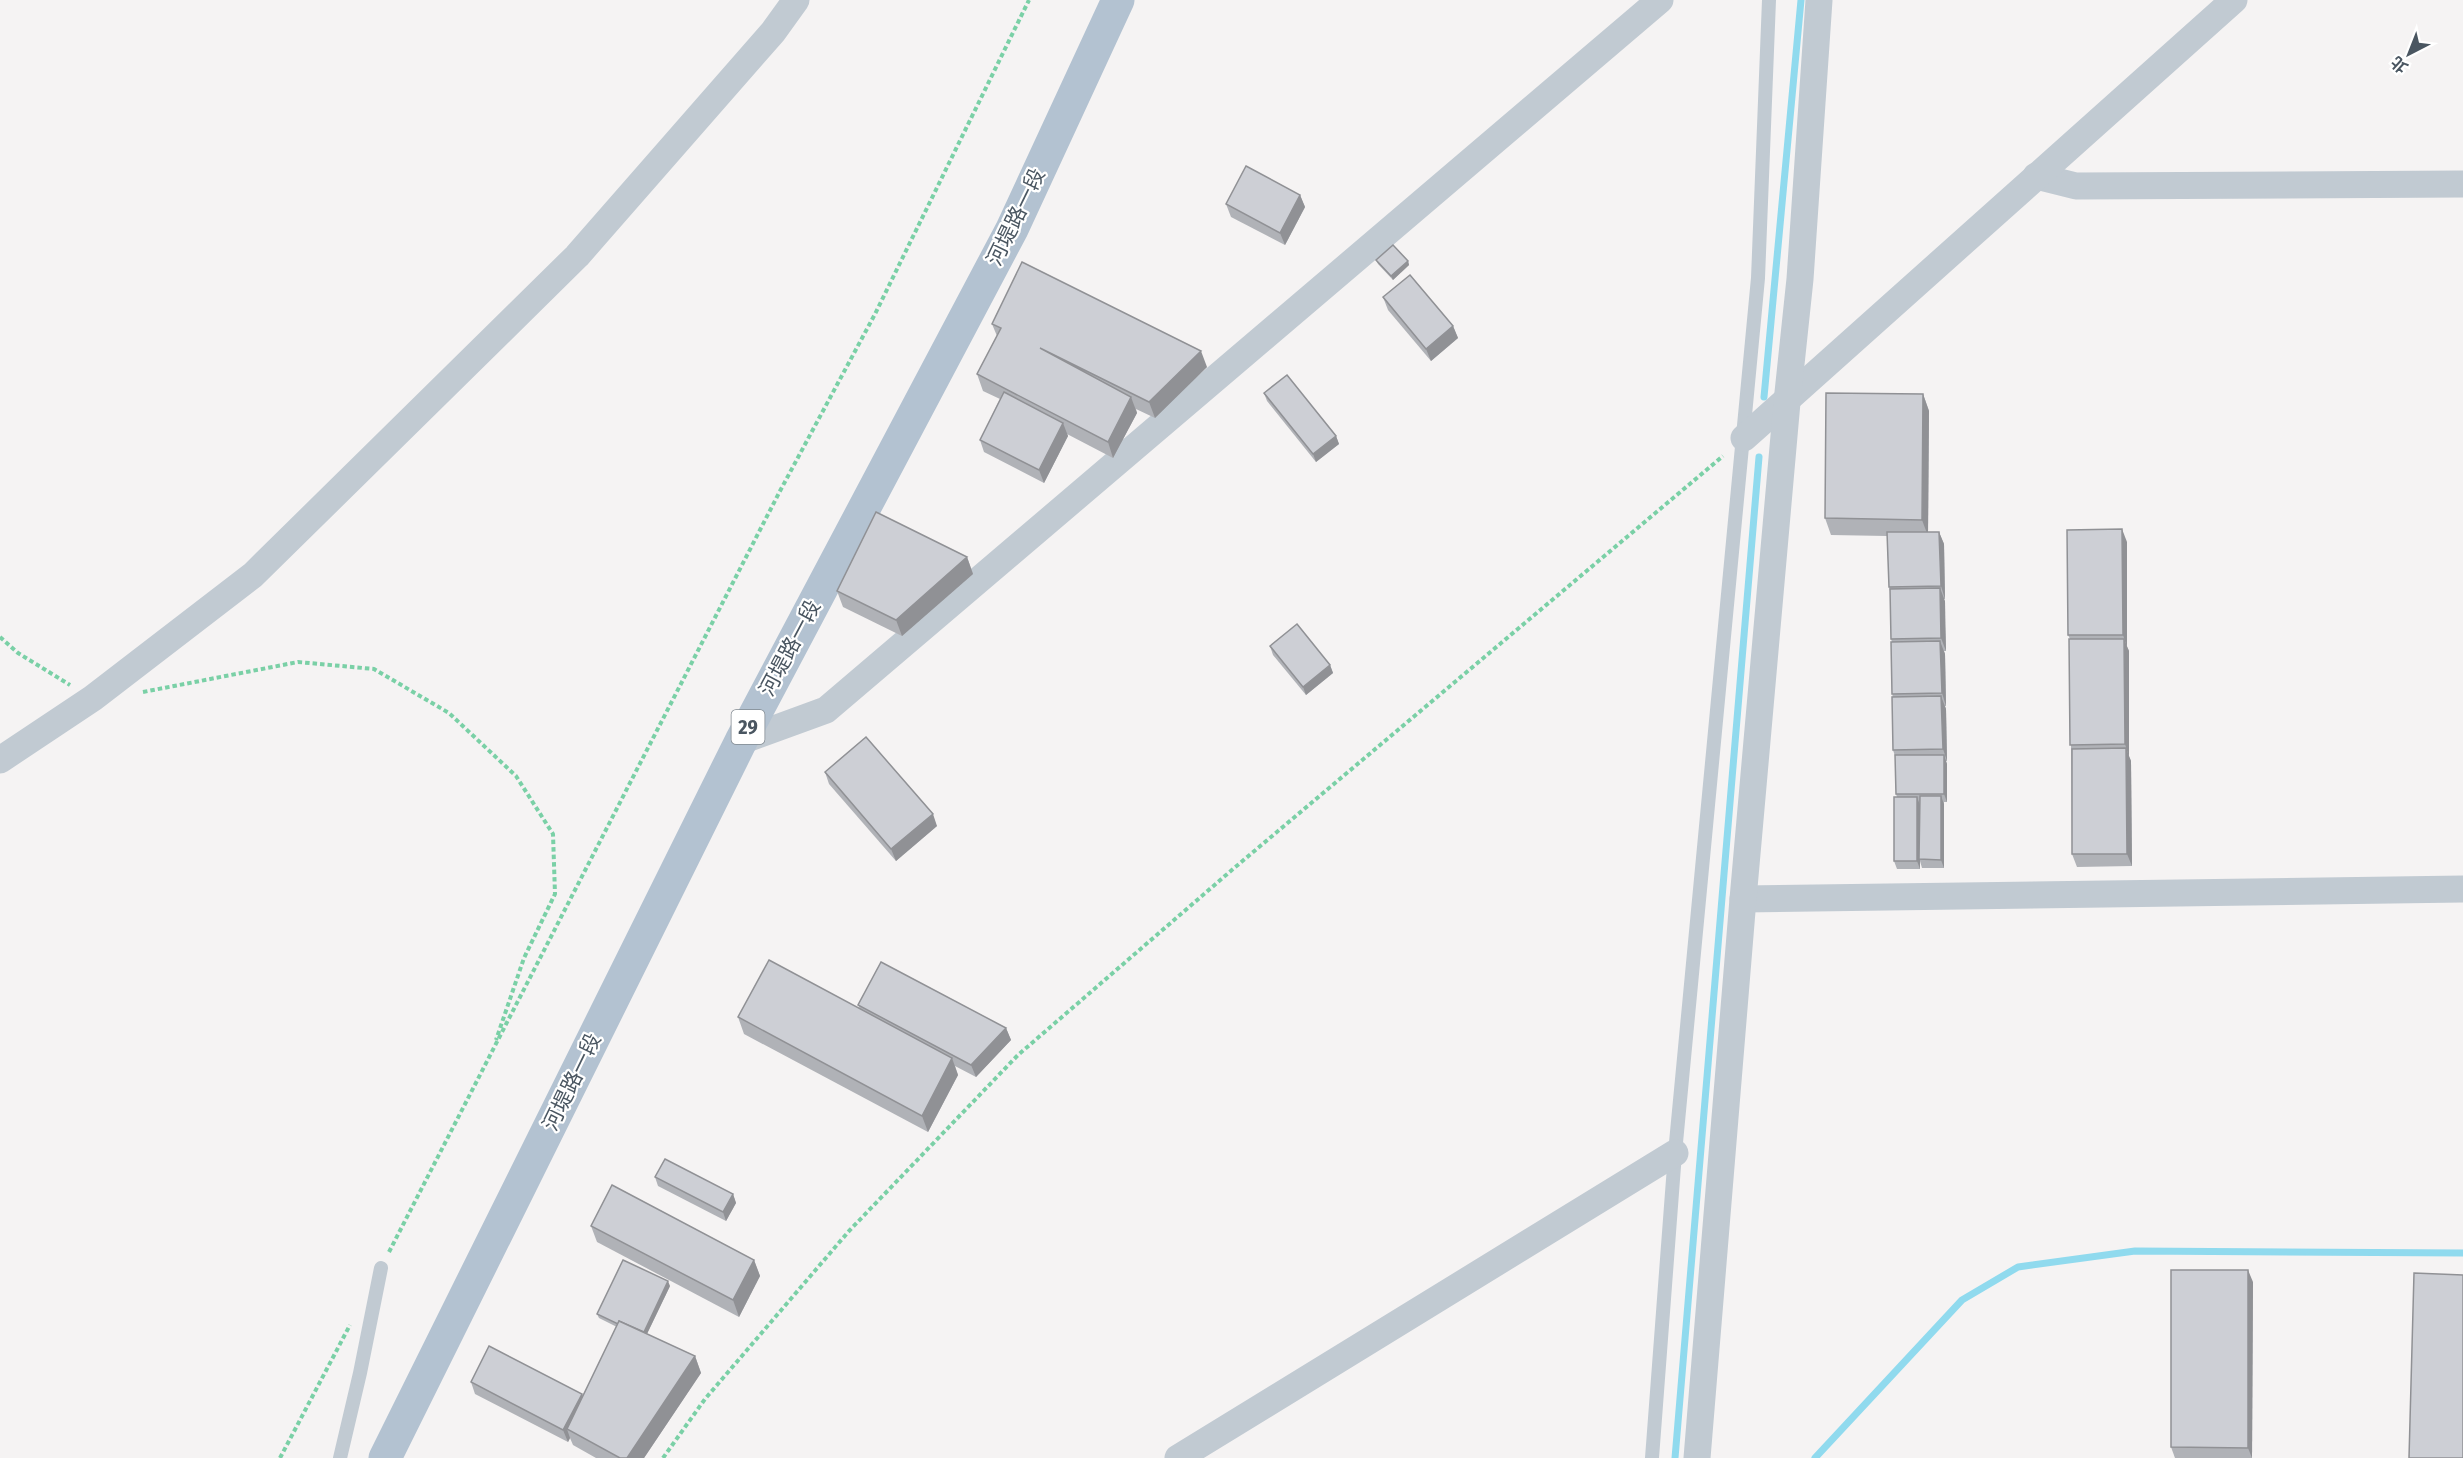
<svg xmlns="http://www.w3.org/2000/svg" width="2463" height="1458" viewBox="0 0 2463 1458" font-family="'Fira Sans Condensed','Noto Sans TC',sans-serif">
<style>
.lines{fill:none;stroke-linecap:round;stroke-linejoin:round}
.stream{stroke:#90daee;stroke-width:7}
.path{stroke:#7ad0a6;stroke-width:4;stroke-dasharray:4.5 3;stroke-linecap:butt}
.lane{stroke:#c1cad2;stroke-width:14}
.street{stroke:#c1cad2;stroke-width:27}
.primary{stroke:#b3c2d1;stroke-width:33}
.wall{fill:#b0b2b7}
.shaded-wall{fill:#909195}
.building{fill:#cdcfd5;stroke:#909195;stroke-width:1.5}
.labels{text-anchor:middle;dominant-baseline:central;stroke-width:4.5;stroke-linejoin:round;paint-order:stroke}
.shield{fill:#fff;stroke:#808990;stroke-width:1.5}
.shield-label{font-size:20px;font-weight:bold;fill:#4a5661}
.street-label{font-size:21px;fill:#4a5661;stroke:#fff}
</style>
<rect width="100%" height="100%" fill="#f5f3f3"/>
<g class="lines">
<!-- stream -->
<g class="stream">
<path d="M 1764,397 L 1801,0"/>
<path d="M 1675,1458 L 1759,457"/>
<path d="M 1815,1458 L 1962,1300 L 2018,1267 L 2135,1251 L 2463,1253"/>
</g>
<!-- path -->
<g class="path">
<path d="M 0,637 L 18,653 L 70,685"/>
<path d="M 143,692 L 298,662 L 374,669 L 449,713 L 516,776 L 553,834 L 555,894 L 524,958 L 496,1040"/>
<path d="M 389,1252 L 780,491 L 875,314 L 1029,0"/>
<path d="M 280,1458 L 350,1325"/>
<path d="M 663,1458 L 705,1399 L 849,1231 L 1018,1055 L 1233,869 L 1723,456"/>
</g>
<!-- lane -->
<g class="lane">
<path d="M 340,1458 L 360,1373 L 381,1268"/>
<path d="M 1652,1458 L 1675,1153 L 1758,278 L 1769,0"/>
</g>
<!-- street -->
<g class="street">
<path d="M 2036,176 L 2076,186 L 2463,184"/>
<path d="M 1744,438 L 2234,0"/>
<path d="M 741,741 L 826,710 L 1660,0"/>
<path d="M 0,760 L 93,698 L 253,575 L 577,256 L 773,32 L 796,0"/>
<path d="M 1743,899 L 2463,889"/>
<path d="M 1178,1458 L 1675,1153"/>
<path d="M 1697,1458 L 1743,899 L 1787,402 L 1800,279 L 1819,0"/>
</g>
<!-- primary -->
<path class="primary" d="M 385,1458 L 741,741 L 1012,229 L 1118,0"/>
</g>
<!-- wall -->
<g class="wall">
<path d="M 1300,195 L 1305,207 L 1285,245 L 1231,217 L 1226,204 Z"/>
<path d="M 1376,260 L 1408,261 L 1409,265 L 1393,280 L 1378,264 Z"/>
<path d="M 1383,297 L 1453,326 L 1458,338 L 1431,361 L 1388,310 Z"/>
<path d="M 992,324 L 1207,367 L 1155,418 L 1136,409 L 1137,413 L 1113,458 L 1067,434 L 1068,436 L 1044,483 L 984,452 L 980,440 L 1000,399 L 983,391 L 977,374 L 997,336 Z"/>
<path d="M 1264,393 L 1336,436 L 1339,444 L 1316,462 L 1267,401 Z"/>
<path d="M 1923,394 L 1929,411 L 1928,532 L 1939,532 L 1944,544 L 1945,599 L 1944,599 L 1946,651 L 1944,651 L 1945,654 L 1946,706 L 1945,706 L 1946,709 L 1947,761 L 1946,761 L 1947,764 L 1947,802 L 1944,802 L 1944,868 L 1922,868 L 1920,861 L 1920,869 L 1897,869 L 1894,861 L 1897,797 L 1896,794 L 1895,756 L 1893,750 L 1892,642 L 1891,639 L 1890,591 L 1889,587 L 1887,536 L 1831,535 L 1825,518 Z"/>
<path d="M 2127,542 L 2127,647 L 2129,651 L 2129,757 L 2131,761 L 2132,866 L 2077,867 L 2072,854 L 2070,639 L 2068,635 Z"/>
<path d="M 967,557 L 973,574 L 902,636 L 843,607 L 837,591 Z"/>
<path d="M 1270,646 L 1330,665 L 1333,673 L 1306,695 L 1273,655 Z"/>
<path d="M 825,772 L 937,826 L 896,861 L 829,784 Z"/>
<path d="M 858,1005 L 1006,1028 L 1011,1040 L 976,1077 L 955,1066 L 958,1075 L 928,1132 L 744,1034 L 738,1017 L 860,1009 Z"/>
<path d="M 655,1177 L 733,1194 L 736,1203 L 726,1221 L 658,1186 Z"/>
<path d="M 591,1226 L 754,1260 L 760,1276 L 739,1317 L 597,1242 Z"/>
<path d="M 2253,1282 L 2252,1458 L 2175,1458 L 2171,1447 Z"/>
<path d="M 670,1286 L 647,1334 L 695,1356 L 701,1373 L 644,1458 L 596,1458 L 573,1445 L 570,1438 L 568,1442 L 475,1394 L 471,1382 L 582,1394 L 583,1396 L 617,1327 L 599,1318 L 597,1314 Z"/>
</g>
<!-- shaded-wall -->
<g class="shaded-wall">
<path d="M 1300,195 L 1305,207 L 1285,245 L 1280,233 Z"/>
<path d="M 1408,261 L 1409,265 L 1393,280 L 1391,276 Z"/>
<path d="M 1453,326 L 1458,338 L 1431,361 L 1426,349 Z"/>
<path d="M 1201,351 L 1207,367 L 1155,418 L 1149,402 Z"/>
<path d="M 1923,394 L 1929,411 L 1928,536 L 1922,520 Z"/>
<path d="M 1131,397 L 1137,413 L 1113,458 L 1108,442 Z"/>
<path d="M 1063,423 L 1068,436 L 1044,483 L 1039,470 Z"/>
<path d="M 1336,436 L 1339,444 L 1316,462 L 1313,454 Z"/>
<path d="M 2122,529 L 2127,542 L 2127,647 L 2123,635 Z"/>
<path d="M 1939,532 L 1944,544 L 1945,599 L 1941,586 Z"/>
<path d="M 967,557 L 973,574 L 902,636 L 896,620 Z"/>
<path d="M 1940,588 L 1945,601 L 1946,651 L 1941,638 Z"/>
<path d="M 2124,639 L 2129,651 L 2129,757 L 2125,744 Z"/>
<path d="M 1940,641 L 1945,654 L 1946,706 L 1942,693 Z"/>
<path d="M 1330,665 L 1333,673 L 1306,695 L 1303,687 Z"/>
<path d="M 1941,696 L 1946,709 L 1947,761 L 1943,749 Z"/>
<path d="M 2126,748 L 2131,761 L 2132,866 L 2127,854 Z"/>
<path d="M 1944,755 L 1947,764 L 1947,802 L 1944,794 Z"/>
<path d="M 1941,796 L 1944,804 L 1944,868 L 1941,860 Z"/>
<path d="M 1917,797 L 1920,805 L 1920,869 L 1917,861 Z"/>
<path d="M 933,814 L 937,826 L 896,861 L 891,849 Z"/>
<path d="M 1006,1028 L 1011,1040 L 976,1077 L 971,1065 Z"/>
<path d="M 952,1058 L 958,1075 L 928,1132 L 922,1116 Z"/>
<path d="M 733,1194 L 736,1203 L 726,1221 L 723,1212 Z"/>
<path d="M 754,1260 L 760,1276 L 739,1317 L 733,1300 Z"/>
<path d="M 2248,1270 L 2253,1282 L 2252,1458 L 2248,1448 Z"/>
<path d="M 668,1281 L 670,1286 L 644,1340 L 643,1335 Z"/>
<path d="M 695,1356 L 701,1373 L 644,1458 L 627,1458 Z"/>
<path d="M 582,1394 L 586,1406 L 567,1429 L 570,1438 L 568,1442 L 563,1430 Z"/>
</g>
<!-- building -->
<g class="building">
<path d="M 1246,166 L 1300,195 L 1280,233 L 1226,204 Z"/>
<path d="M 1393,245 L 1408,261 L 1391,276 L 1376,260 Z"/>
<path d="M 1022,262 L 1201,351 L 1149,402 L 1040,348 L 1131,397 L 1108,442 L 977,374 L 1001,328 L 992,324 Z"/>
<path d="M 1410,275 L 1453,326 L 1426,349 L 1383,297 Z"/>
<path d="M 1287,375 L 1336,436 L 1313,454 L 1264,393 Z"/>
<path d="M 1004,392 L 1063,423 L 1039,470 L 980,440 Z"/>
<path d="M 1826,393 L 1923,394 L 1922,520 L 1825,518 Z"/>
<path d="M 876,512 L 967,557 L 896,620 L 837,591 Z"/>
<path d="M 2122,529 L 2123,635 L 2068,635 L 2067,530 Z"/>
<path d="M 1887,532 L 1939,532 L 1941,586 L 1889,587 Z"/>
<path d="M 1940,588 L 1941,638 L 1891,639 L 1890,589 Z"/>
<path d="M 1297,624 L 1330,665 L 1303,687 L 1270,646 Z"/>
<path d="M 2069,639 L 2124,639 L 2125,744 L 2070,745 Z"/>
<path d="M 1940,641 L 1942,693 L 1892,694 L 1891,642 Z"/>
<path d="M 1941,696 L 1943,749 L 1893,750 L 1892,697 Z"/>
<path d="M 866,737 L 933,814 L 891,849 L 825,772 Z"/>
<path d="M 2126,748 L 2127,854 L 2072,854 L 2072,749 Z"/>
<path d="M 1895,755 L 1944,755 L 1944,794 L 1896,794 Z"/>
<path d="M 1920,796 L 1941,796 L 1941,860 L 1919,859 Z"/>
<rect x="1894" y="797" width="23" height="64"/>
<path d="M 769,960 L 952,1058 L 922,1116 L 738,1017 Z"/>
<path d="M 881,962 L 1006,1028 L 971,1065 L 858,1005 Z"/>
<path d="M 665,1159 L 733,1194 L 723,1212 L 655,1177 Z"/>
<path d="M 612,1185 L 754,1260 L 733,1300 L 591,1226 Z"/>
<path d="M 623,1260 L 668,1281 L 644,1332 L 619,1321 L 618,1324 L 597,1314 Z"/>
<path d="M 2171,1270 L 2248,1270 L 2248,1448 L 2171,1447 Z"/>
<path d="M 2414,1273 L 2463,1275 L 2463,1458 L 2409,1458 Z"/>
<path d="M 619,1321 L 695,1356 L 627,1458 L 620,1458 L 567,1429 Z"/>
<path d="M 489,1346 L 582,1394 L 563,1430 L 471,1382 Z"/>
</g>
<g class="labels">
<!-- shield labels -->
<rect class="shield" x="731.5" y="710" width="33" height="34" rx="4.5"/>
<g class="shield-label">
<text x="748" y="727">29</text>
</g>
<!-- street labels -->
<g class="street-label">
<text transform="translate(1016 217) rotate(-64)">河堤路一段</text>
<text transform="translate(790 648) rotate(-62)">河堤路一段</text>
<text transform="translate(572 1082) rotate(-64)">河堤路一段</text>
</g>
</g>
<!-- north arrow -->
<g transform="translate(2409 54) rotate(222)" stroke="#ffffff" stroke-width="4.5" paint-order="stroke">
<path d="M0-4.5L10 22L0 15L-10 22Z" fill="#4a5661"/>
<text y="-9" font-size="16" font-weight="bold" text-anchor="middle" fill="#4a5661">北</text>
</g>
</svg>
